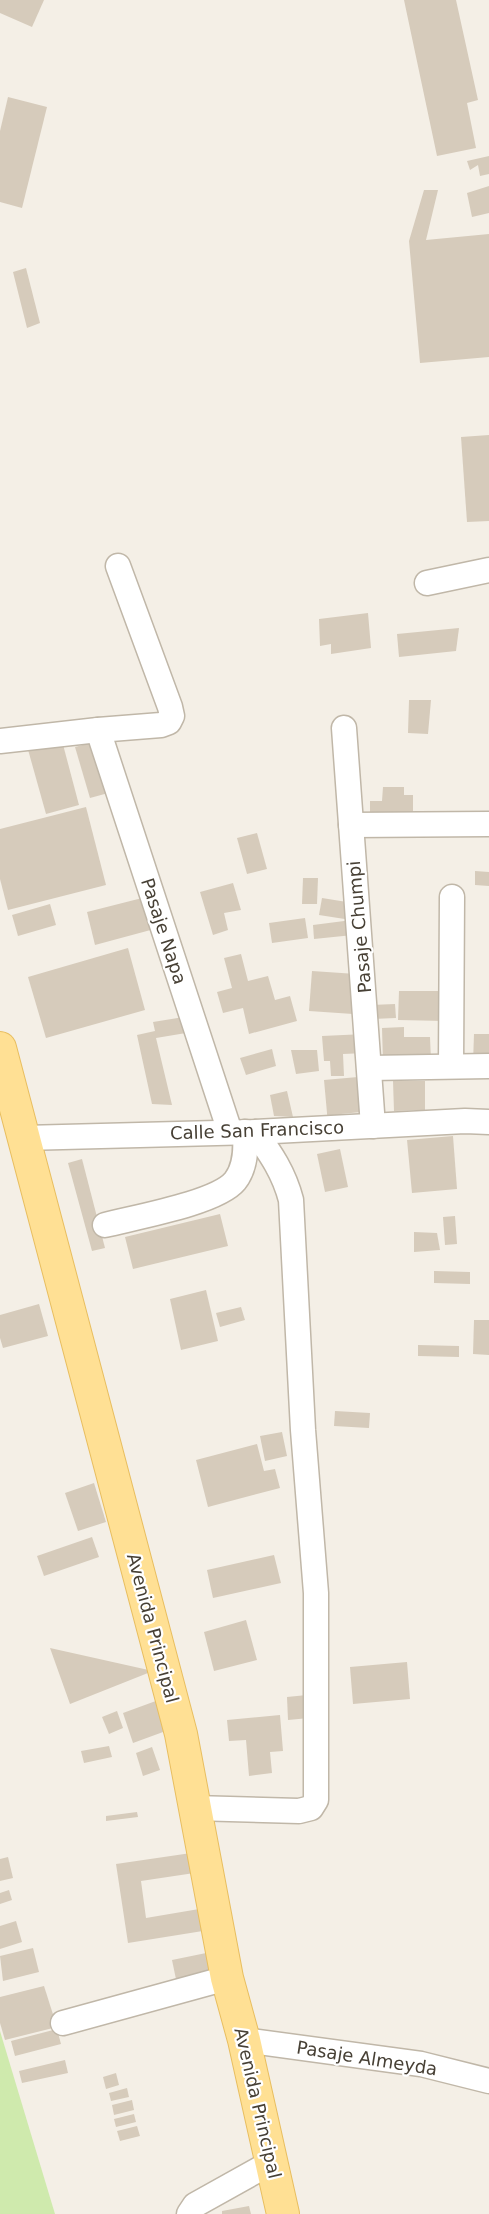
<svg xmlns="http://www.w3.org/2000/svg" width="489" height="2214" viewBox="0 0 489 2214" font-family="'DejaVu Sans',sans-serif">
<style>
.green{fill:#cfeaad}
.building{fill:#d6cbbb}
.lines{fill:none;stroke-linecap:round;stroke-linejoin:round}
.minor-casing{stroke:#c0b7a8;stroke-width:27}
.major-casing{stroke:#e8be60;stroke-width:34}
.minor{stroke:#fff;stroke-width:24}
.major{stroke:#ffe094;stroke-width:32}
.labels{text-anchor:middle;dominant-baseline:central;stroke-width:4.5;stroke-linejoin:round;paint-order:stroke}
.street-label{font-size:18px;fill:#474035;stroke:#fff}
</style>
<rect width="100%" height="100%" fill="#f4efe6"/>
<!-- green -->
<path class="green" d="M 0,2031 L 55,2214 L 0,2214 Z"/>
<!-- building -->
<g class="building">
<path d="M 0,0 L 44,0 L 32,27 L 0,13 Z"/>
<path d="M 404,0 L 456,0 L 478,100 L 467,103 L 476,148 L 437,156 Z"/>
<path d="M 8,97 L 47,107 L 22,208 L 0,202 L 0,131 Z"/>
<path d="M 489,156 L 489,174 L 480,176 L 478,165 L 470,170 L 467,161 Z"/>
<path d="M 489,186 L 489,213 L 472,217 L 467,193 Z"/>
<path d="M 424,190 L 438,190 L 426,240 L 489,234 L 489,357 L 420,363 L 409,241 Z"/>
<path d="M 26,268 L 40,323 L 27,328 L 13,272 Z"/>
<path d="M 489,435 L 489,521 L 467,522 L 461,437 Z"/>
<path d="M 368,613 L 371,648 L 331,654 L 331,644 L 320,646 L 319,619 Z"/>
<path d="M 459,628 L 456,651 L 399,657 L 397,634 Z"/>
<path d="M 409,700 L 431,700 L 428,734 L 408,733 Z"/>
<path d="M 61,737 L 79,805 L 46,814 L 27,746 Z"/>
<path d="M 98,741 L 112,792 L 90,798 L 75,747 Z"/>
<path d="M 383,787 L 404,787 L 404,795 L 413,795 L 413,816 L 370,815 L 370,801 L 382,801 Z"/>
<path d="M 86,807 L 106,885 L 8,910 L 0,879 L 0,829 Z"/>
<path d="M 257,833 L 267,869 L 247,874 L 237,838 Z"/>
<path d="M 475,871 L 489,872 L 489,886 L 475,885 Z"/>
<path d="M 303,878 L 318,878 L 317,904 L 302,904 Z"/>
<path d="M 233,883 L 241,910 L 224,913 L 228,930 L 213,935 L 200,892 Z"/>
<path d="M 150,896 L 158,928 L 95,945 L 87,912 Z"/>
<path d="M 322,898 L 353,903 L 351,920 L 319,915 Z"/>
<path d="M 50,904 L 56,925 L 18,936 L 12,915 Z"/>
<path d="M 305,918 L 308,938 L 272,943 L 269,923 Z"/>
<path d="M 352,920 L 353,935 L 314,939 L 313,925 Z"/>
<path d="M 128,948 L 145,1010 L 46,1038 L 28,977 Z"/>
<path d="M 241,954 L 248,981 L 268,976 L 275,1000 L 290,996 L 297,1021 L 249,1034 L 243,1008 L 223,1013 L 217,992 L 232,988 L 224,958 Z"/>
<path d="M 312,971 L 356,974 L 353,1014 L 309,1011 Z"/>
<path d="M 399,991 L 446,991 L 445,1021 L 398,1020 Z"/>
<path d="M 395,1004 L 396,1018 L 372,1019 L 371,1005 Z"/>
<path d="M 190,1016 L 192,1032 L 156,1038 L 172,1105 L 152,1104 L 137,1035 L 155,1031 L 153,1022 Z"/>
<path d="M 404,1027 L 404,1037 L 430,1037 L 431,1061 L 383,1063 L 382,1028 Z"/>
<path d="M 365,1034 L 366,1053 L 343,1054 L 344,1076 L 331,1076 L 330,1061 L 324,1061 L 322,1036 Z"/>
<path d="M 474,1034 L 489,1034 L 489,1064 L 473,1063 Z"/>
<path d="M 272,1049 L 276,1066 L 246,1075 L 240,1058 Z"/>
<path d="M 291,1050 L 317,1050 L 319,1071 L 296,1074 Z"/>
<path d="M 358,1077 L 361,1112 L 341,1114 L 341,1123 L 328,1124 L 324,1080 Z"/>
<path d="M 393,1081 L 425,1081 L 425,1110 L 394,1111 Z"/>
<path d="M 287,1091 L 293,1117 L 274,1116 L 270,1095 Z"/>
<path d="M 453,1136 L 457,1189 L 412,1193 L 407,1140 Z"/>
<path d="M 340,1149 L 348,1187 L 325,1192 L 317,1154 Z"/>
<path d="M 82,1159 L 105,1248 L 92,1251 L 68,1163 Z"/>
<path d="M 220,1214 L 228,1246 L 133,1269 L 125,1237 Z"/>
<path d="M 455,1216 L 457,1244 L 445,1245 L 443,1217 Z"/>
<path d="M 414,1232 L 437,1233 L 440,1250 L 414,1252 Z"/>
<path d="M 434,1271 L 470,1272 L 470,1284 L 434,1283 Z"/>
<path d="M 206,1290 L 218,1341 L 181,1350 L 170,1299 Z"/>
<path d="M 39,1304 L 48,1336 L 3,1348 L 0,1338 L 0,1315 Z"/>
<path d="M 241,1307 L 245,1320 L 220,1327 L 216,1313 Z"/>
<path d="M 474,1320 L 489,1320 L 489,1355 L 473,1354 Z"/>
<path d="M 418,1345 L 459,1346 L 459,1357 L 418,1356 Z"/>
<path d="M 335,1411 L 370,1413 L 369,1428 L 334,1426 Z"/>
<path d="M 282,1432 L 287,1456 L 265,1461 L 260,1436 Z"/>
<path d="M 257,1444 L 264,1471 L 275,1469 L 280,1488 L 208,1507 L 196,1460 Z"/>
<path d="M 94,1483 L 106,1522 L 78,1531 L 65,1493 Z"/>
<path d="M 92,1537 L 99,1557 L 44,1576 L 37,1556 Z"/>
<path d="M 274,1555 L 281,1583 L 213,1598 L 207,1570 Z"/>
<path d="M 246,1620 L 257,1660 L 214,1671 L 204,1632 Z"/>
<path d="M 50,1648 L 153,1671 L 70,1704 Z"/>
<path d="M 407,1662 L 410,1699 L 353,1704 L 350,1667 Z"/>
<path d="M 307,1695 L 309,1718 L 288,1720 L 287,1697 Z"/>
<path d="M 164,1698 L 174,1728 L 133,1743 L 123,1713 Z"/>
<path d="M 117,1711 L 123,1728 L 109,1734 L 102,1717 Z"/>
<path d="M 280,1715 L 283,1751 L 270,1752 L 272,1773 L 249,1776 L 246,1740 L 229,1741 L 227,1720 Z"/>
<path d="M 109,1746 L 112,1757 L 84,1763 L 81,1751 Z"/>
<path d="M 152,1747 L 160,1770 L 143,1776 L 136,1753 Z"/>
<path d="M 137,1812 L 138,1817 L 106,1821 L 106,1816 Z"/>
<path d="M 198,1852 L 201,1872 L 141,1881 L 146,1918 L 205,1908 L 209,1930 L 128,1943 L 116,1864 Z"/>
<path d="M 8,1857 L 13,1878 L 0,1881 L 0,1859 Z"/>
<path d="M 9,1890 L 12,1900 L 0,1904 L 0,1893 Z"/>
<path d="M 16,1921 L 22,1942 L 0,1949 L 0,1926 Z"/>
<path d="M 33,1948 L 39,1972 L 3,1981 L 0,1956 Z"/>
<path d="M 211,1952 L 217,1976 L 177,1984 L 172,1960 Z"/>
<path d="M 44,1986 L 57,2027 L 5,2040 L 0,2023 L 0,1997 Z"/>
<path d="M 57,2029 L 61,2044 L 15,2056 L 11,2041 Z"/>
<path d="M 65,2060 L 68,2073 L 22,2083 L 19,2071 Z"/>
<path d="M 116,2073 L 119,2085 L 106,2089 L 103,2077 Z"/>
<path d="M 127,2088 L 129,2097 L 111,2101 L 109,2093 Z"/>
<path d="M 132,2100 L 134,2110 L 114,2115 L 112,2105 Z"/>
<path d="M 134,2114 L 136,2122 L 116,2127 L 114,2119 Z"/>
<path d="M 137,2126 L 140,2136 L 120,2141 L 117,2131 Z"/>
<path d="M 249,2206 L 251,2214 L 222,2214 L 222,2211 Z"/>
</g>
<g class="lines">
<defs>
<g id="minor">
<path d="M 427,583 L 489,570"/>
<path d="M 344,728 L 373,1126"/>
<path d="M 98,730 L 230,1132"/>
<path d="M 0,741 L 98,730 L 161,725 L 169,722 L 172,716 L 170,707 L 118,566"/>
<path d="M 351,825 L 489,824"/>
<path d="M 451,1066 L 452,897"/>
<path d="M 370,1068 L 489,1066"/>
<path d="M 24,1138 L 255,1132 L 465,1121 L 489,1122"/>
<path d="M 105,1225 C 136,1217 217,1203 235,1181 C 246,1167 246,1148 245,1132"/>
<path d="M 194,1808 L 299,1811 L 311,1808 L 316,1800 L 316,1593 L 303,1430 L 291,1200 C 284,1173 271,1154 255,1132"/>
<path d="M 63,2023 L 227,1978"/>
<path d="M 244,2040 L 421,2064 L 489,2081"/>
<path d="M 189,2214 L 195,2205 L 272,2162"/>
</g>
<path id="major" d="M 0,1048 L 181,1734 L 227,1978 L 244,2040 L 283,2214"/>
</defs>
<!-- minor casing -->
<use href="#minor" class="minor-casing"/>
<!-- major casing -->
<use href="#major" class="major-casing"/>
<!-- minor -->
<use href="#minor" class="minor"/>
<!-- major -->
<use href="#major" class="major"/>
</g>
<g class="labels">
<!-- street labels -->
<g class="street-label">
<text transform="translate(359 927) rotate(-95)">Pasaje Chumpi</text>
<text transform="translate(164 931) rotate(72)">Pasaje Napa</text>
<text transform="translate(257 1130) rotate(-2)">Calle San Francisco</text>
<text transform="translate(153 1628) rotate(75)">Avenida Principal</text>
<text transform="translate(367 2058) rotate(9)">Pasaje Almeyda</text>
<text transform="translate(258 2103) rotate(77)">Avenida Principal</text>
</g>
</g>
</svg>
